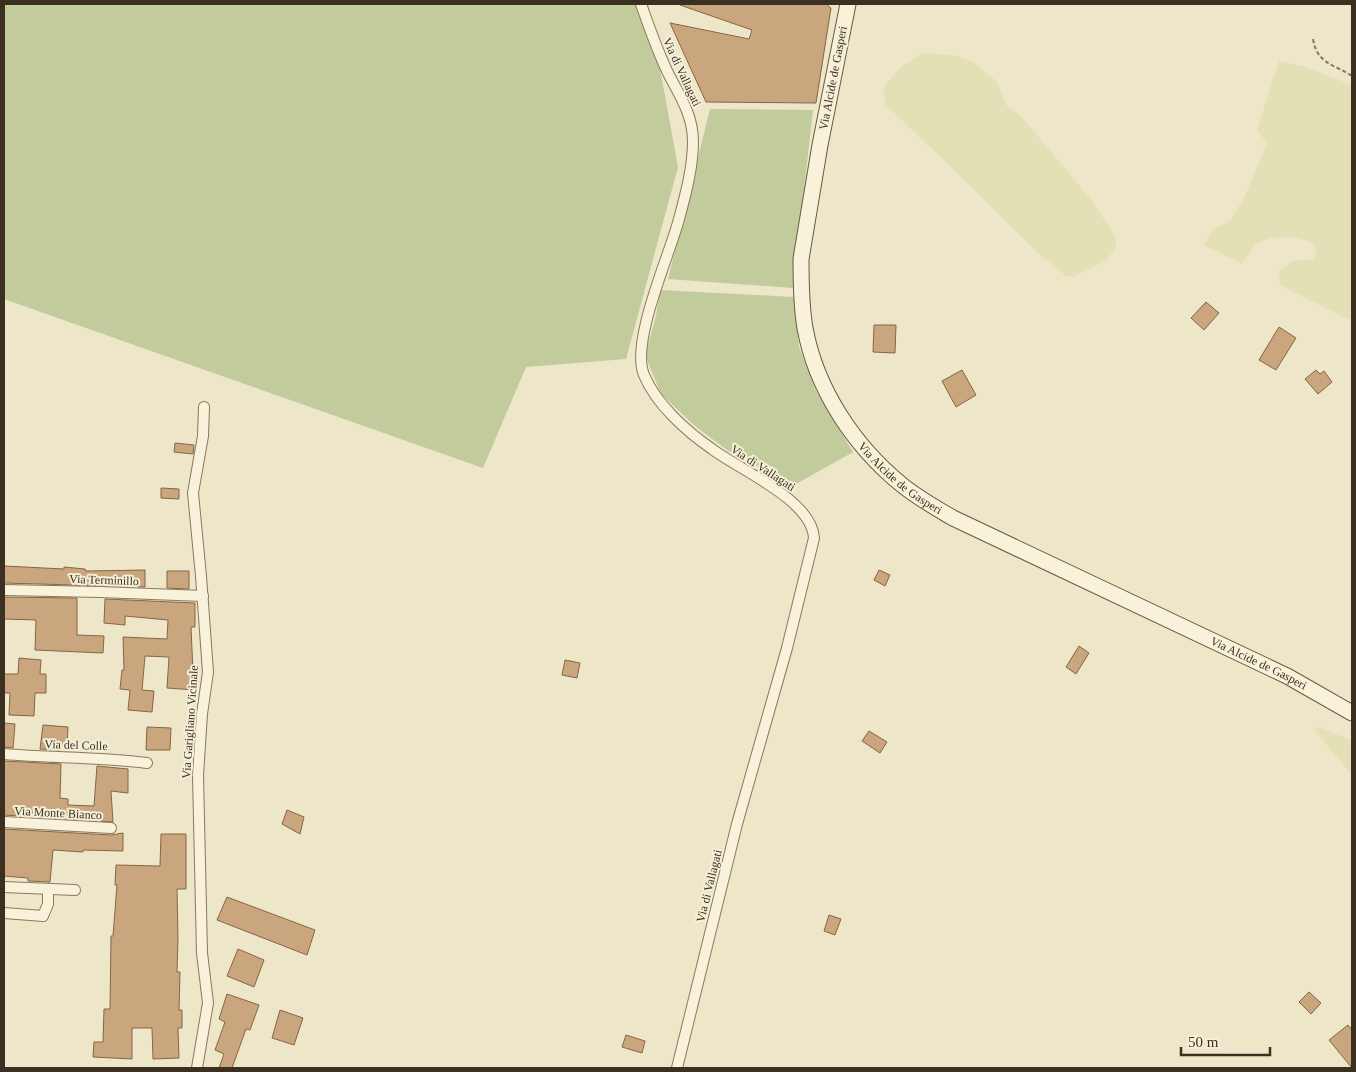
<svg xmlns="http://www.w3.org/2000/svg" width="1356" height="1072" viewBox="0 0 1356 1072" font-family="'Times New Roman',serif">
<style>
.farmland{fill:#e3e0b5}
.green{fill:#c1cb9c}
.building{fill:#caa67f;stroke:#876544}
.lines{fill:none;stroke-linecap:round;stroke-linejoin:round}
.street-casing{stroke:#89795d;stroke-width:12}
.secondary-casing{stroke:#6b5a40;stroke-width:17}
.path{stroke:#89795d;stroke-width:2;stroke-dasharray:4 2.5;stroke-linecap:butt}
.street{stroke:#f8f2db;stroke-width:10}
.secondary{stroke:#f8f2db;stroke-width:15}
.labels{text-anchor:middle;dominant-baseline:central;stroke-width:4;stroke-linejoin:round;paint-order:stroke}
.street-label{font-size:12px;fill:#3a2f20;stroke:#f5efd7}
</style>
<rect width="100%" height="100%" fill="#ede6c8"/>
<!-- farmland -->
<g class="farmland">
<path d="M 923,53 L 953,55 L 973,62 L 996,81 L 1007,106 L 1020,115 L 1089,197 L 1116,237 L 1116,245 L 1112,253 L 1105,261 L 1073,277 L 1066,276 L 1038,253 L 952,168 L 886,105 L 883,94 L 886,84 L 901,67 Z"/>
<path d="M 1279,61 L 1302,66 L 1352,85 L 1352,321 L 1280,285 L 1279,271 L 1293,261 L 1313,259 L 1317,252 L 1311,242 L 1291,237 L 1268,238 L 1256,244 L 1242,264 L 1204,245 L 1213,230 L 1230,221 L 1245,196 L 1267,143 L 1257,130 Z"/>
<path d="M 1320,727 L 1352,741 L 1352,775 L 1314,730 Z"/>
</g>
<!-- green -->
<g class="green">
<path d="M 4,4 L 648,4 L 678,167 L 626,359 L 526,367 L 483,468 L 4,299 Z"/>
<path d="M 710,109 L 813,110 L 793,288 L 668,279 Z"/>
<path d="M 660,290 L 794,297 L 799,347 L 816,391 L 853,452 L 789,488 L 753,463 L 727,450 L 695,426 L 661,394 L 645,355 L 656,316 Z"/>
</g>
<!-- building -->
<g class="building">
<path d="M 680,4 L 826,4 L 831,8 L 816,103 L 706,102 L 670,23 L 749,39 L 752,30 L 680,5 Z"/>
<path d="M 1206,302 L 1219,313 L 1204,330 L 1191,318 Z"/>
<path d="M 874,325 L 896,325 L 895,353 L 873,352 Z"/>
<path d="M 1279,327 L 1296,338 L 1276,370 L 1259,360 Z"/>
<path d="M 962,370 L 976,395 L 956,407 L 942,381 Z"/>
<path d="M 1316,370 L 1320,374 L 1324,371 L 1332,382 L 1318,394 L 1305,379 Z"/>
<path d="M 175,443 L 194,445 L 193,454 L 174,452 Z"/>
<path d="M 161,488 L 179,489 L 179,499 L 161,498 Z"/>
<path d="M 4,566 L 64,569 L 64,567 L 85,569 L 86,571 L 145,570 L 145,587 L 4,583 Z"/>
<path d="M 879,570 L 890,575 L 885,586 L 874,580 Z"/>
<path d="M 167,571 L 189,571 L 189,589 L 167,588 Z"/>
<path d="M 4,597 L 77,598 L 77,635 L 104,636 L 103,653 L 35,650 L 36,620 L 4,619 Z"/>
<path d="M 105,599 L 195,603 L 195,627 L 191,627 L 193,672 L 196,672 L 195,690 L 167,688 L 169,657 L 145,656 L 142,690 L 154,691 L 152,712 L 128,710 L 130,690 L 120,689 L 122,670 L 124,670 L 123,637 L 167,639 L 168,620 L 125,616 L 125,625 L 104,623 Z"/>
<path d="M 1079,646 L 1089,653 L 1076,674 L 1066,667 Z"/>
<path d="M 19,658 L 41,660 L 40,674 L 46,674 L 46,693 L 35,693 L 34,716 L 9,715 L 10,693 L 4,693 L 4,674 L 18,674 Z"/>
<path d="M 565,660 L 580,663 L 577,678 L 562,675 Z"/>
<path d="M 4,723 L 15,724 L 13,748 L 4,747 Z"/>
<path d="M 43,725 L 68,727 L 67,748 L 61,748 L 61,750 L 40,749 Z"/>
<path d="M 147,727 L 171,728 L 170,750 L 146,750 Z"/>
<path d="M 869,731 L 887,742 L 880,753 L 862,741 Z"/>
<path d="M 4,761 L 61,764 L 60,798 L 68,799 L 68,805 L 94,806 L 97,766 L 128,769 L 128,793 L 111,791 L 113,822 L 4,815 Z"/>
<path d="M 287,810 L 304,817 L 300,834 L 282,824 Z"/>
<path d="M 4,829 L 111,835 L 123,833 L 123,851 L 83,850 L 83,852 L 53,850 L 50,882 L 28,881 L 28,878 L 4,876 Z"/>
<path d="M 161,834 L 186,834 L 186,889 L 177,889 L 178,938 L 177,972 L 180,972 L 179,1010 L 182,1010 L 182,1028 L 178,1028 L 179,1058 L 153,1059 L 152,1028 L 132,1028 L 132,1059 L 93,1057 L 94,1042 L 103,1042 L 104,1009 L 110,1009 L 111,936 L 113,936 L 117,885 L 115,885 L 116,865 L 160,866 Z"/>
<path d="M 227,897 L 315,930 L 307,955 L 217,920 Z"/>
<path d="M 829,915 L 841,919 L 835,935 L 824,931 Z"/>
<path d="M 238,949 L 264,960 L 254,987 L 227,976 Z"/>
<path d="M 1309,992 L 1321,1003 L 1311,1014 L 1299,1002 Z"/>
<path d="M 227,994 L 259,1005 L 250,1030 L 246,1029 L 232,1068 L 219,1068 L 224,1054 L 215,1050 L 225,1022 L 219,1019 Z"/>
<path d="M 280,1010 L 303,1018 L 294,1045 L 272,1038 Z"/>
<path d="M 1348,1025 L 1352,1030 L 1352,1068 L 1329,1040 Z"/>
<path d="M 626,1035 L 645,1041 L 642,1053 L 622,1047 Z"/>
</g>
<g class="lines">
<defs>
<g id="street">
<path d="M 641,4 C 649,27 657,49 667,71 C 678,93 693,114 693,141 C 693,167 686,193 679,219 C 670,254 630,342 644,375 C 656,404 686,431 712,449 C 740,470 812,500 814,538 L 787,648 L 737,824 L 677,1068"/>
<path d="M 4,590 L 100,592 L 203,596"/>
<path d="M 4,754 C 52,758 99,757 147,763"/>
<path d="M 4,822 L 111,828"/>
<path d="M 4,887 L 75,890"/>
<path d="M 4,913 L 43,916 L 48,904 L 48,889"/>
<path d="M 197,1068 L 208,1003 L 202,953 L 198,775 L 202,714 L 208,672 L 201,576 L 193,493 L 203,436 L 204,407"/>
</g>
<g id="secondary">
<path id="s1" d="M 848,4 L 820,145 L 801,259 C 801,282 801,305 805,328 C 816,389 854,446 902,485 C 918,498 936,508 953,518 L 1287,676 L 1352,713"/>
</g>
</defs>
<!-- street casing -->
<use href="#street" class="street-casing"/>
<!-- secondary casing -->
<use href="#secondary" class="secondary-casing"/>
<!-- path -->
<path class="path" d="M 1313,39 C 1317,64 1334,64 1352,76"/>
<!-- street -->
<use href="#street" class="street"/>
<!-- secondary -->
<use href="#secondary" class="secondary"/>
</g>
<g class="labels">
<!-- street labels -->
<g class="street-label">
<text transform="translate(682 72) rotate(65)">Via di Vallagati</text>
<text transform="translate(833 78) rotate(-79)">Via Alcide de Gasperi</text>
<text transform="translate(763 468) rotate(33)">Via di Vallagati</text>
<text stroke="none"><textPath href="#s1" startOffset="511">Via Alcide de Gasperi</textPath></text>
<text transform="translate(104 580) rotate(2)">Via Terminillo</text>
<text stroke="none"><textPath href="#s1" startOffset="916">Via Alcide de Gasperi</textPath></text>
<text transform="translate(190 722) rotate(-86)">Via Garigliano Vicinale</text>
<text transform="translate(76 745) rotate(2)">Via del Colle</text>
<text transform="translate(58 813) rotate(3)">Via Monte Bianco</text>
<text transform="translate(709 886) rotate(-76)">Via di Vallagati</text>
</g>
</g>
<!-- border -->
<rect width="1356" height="1072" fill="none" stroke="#3a2f20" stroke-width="10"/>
<!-- scale -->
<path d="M1181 1047v8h89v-8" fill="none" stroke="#3a2f20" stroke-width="2.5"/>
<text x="1188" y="1047" font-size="15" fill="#3a2f20" stroke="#f5efd7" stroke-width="4" paint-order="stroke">50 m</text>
</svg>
